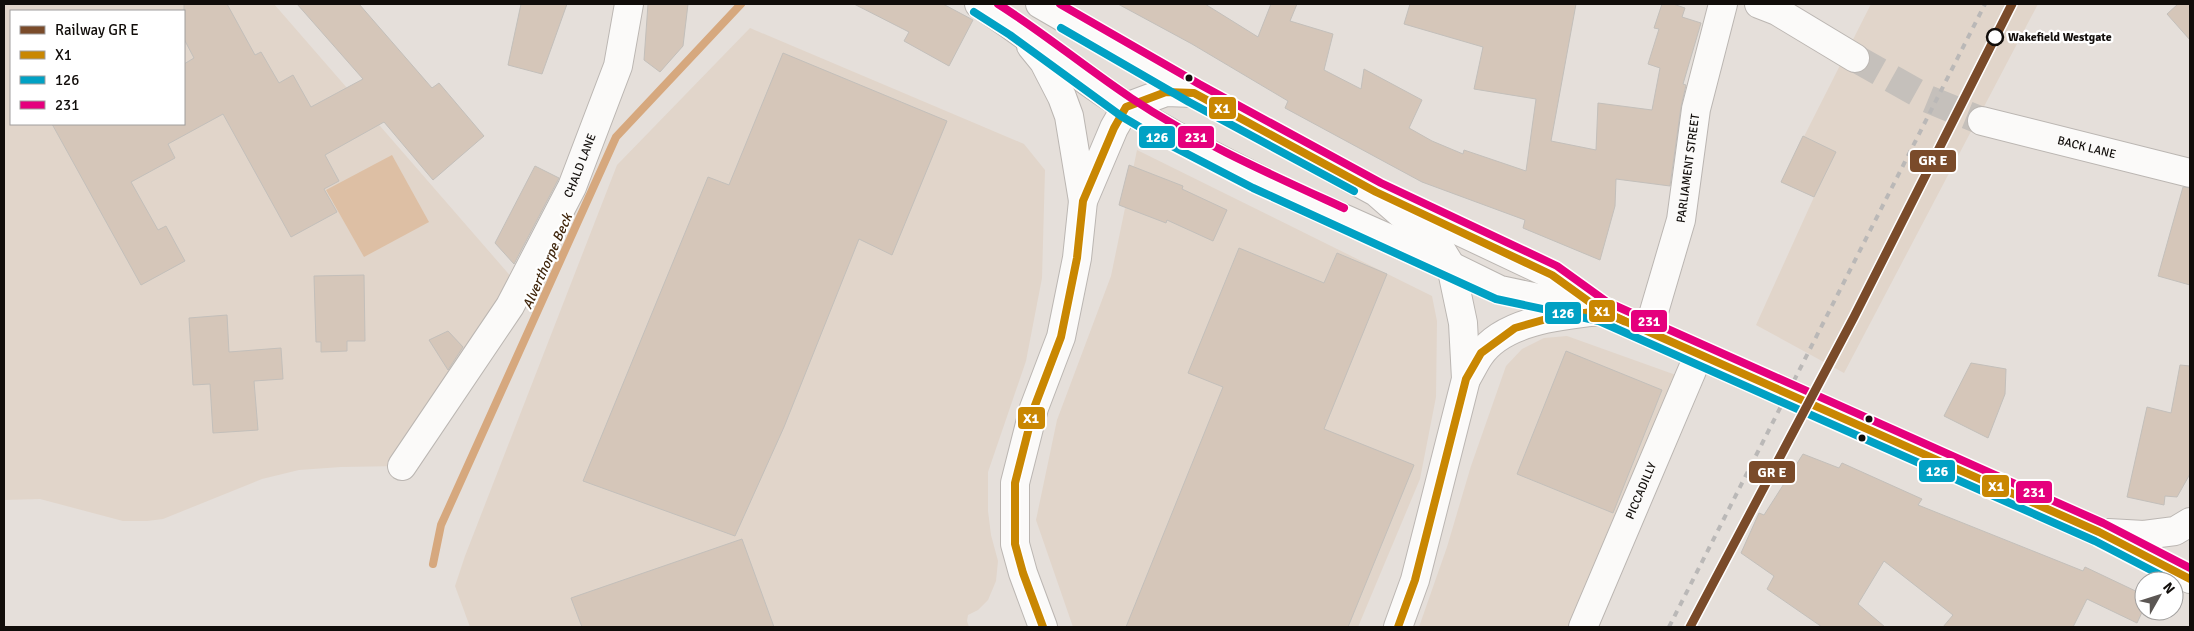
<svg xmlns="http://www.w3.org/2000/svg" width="2194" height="631" viewBox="0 0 2194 631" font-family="Signika,sans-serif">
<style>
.built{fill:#e1d5ca;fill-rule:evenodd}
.green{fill:#ddbfa4}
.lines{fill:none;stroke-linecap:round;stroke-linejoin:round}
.stream{stroke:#d6a87e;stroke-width:8}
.building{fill:#d5c6b9;stroke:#c3bfba}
.street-tunnel{stroke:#c5c0bb;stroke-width:28;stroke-dasharray:28 14;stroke-linecap:butt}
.street-casing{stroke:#bbb6b2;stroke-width:30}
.primary-casing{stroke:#bbb6b2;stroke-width:30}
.highway-casing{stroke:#bbb6b2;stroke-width:30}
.street{stroke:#fbfaf9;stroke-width:28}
.primary{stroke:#fbfaf9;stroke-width:28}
.highway{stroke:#fbfaf9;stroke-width:28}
.rail{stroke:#bab8b7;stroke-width:4;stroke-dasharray:6 6;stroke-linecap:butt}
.bus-1-casing{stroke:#fff;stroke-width:11}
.bus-2-casing{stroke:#fff;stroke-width:11}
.bus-3-casing{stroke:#fff;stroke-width:11}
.bus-1{stroke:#c98702;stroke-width:8}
.bus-2{stroke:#01a1c4;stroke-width:8}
.bus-3{stroke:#e5007d;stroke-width:8}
.rail-1-casing{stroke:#fff;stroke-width:12}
.rail-1{stroke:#7a4b2a;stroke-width:9}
.stop-dot{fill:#fff;stroke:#110d0a;stroke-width:2.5}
.bus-dot{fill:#110d0a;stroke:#fff;stroke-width:2}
.labels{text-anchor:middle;stroke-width:4.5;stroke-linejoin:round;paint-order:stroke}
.stop-label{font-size:12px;font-weight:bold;fill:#110d0a;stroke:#fff;text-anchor:start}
.street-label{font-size:12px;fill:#110d0a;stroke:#fff}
.water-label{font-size:14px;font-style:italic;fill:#40260c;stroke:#fff}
.line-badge{stroke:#fff;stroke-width:2}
.badge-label{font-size:14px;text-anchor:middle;font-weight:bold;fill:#fff}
</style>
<rect width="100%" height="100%" fill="#e5dfda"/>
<g class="built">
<path d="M4,4H274L520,287L402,466L341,467L299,470L262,479L163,519L147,521H123L40,499L4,500ZM11,11H184V124H11Z"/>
<path d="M1871,4H2038L1844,373L1756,325L1814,197L1781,182Z"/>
<path d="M750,28L1024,144L1045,170L1042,278L1026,361L988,472V511L991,535L998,561L996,581L988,600L978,610L968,615L967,621L969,627H470L455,586L465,556L617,165Z"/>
<path d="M1137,150L1432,296L1437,321L1436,397L1420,479L1358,627H1073L1036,520L1057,420L1111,276Z"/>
<path d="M1567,336L1701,384L1599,627H1419L1447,547L1471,466L1506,366L1522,349L1544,338Z"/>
</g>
<path class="green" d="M392,155L429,222L364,257L326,190Z"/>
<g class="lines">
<path class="stream" d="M433,564L441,525L616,137L741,4"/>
</g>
<g class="building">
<path d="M184,4H227L255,55L261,52L279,83L293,75L311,107L363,79L297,4H359L432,88L439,83L484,136L433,180L384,122L325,155L339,181L324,189L337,212L291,237L223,114L168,144L175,158L131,182L158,230L166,226L185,261L141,285L52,124H184V64L194,58L184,39Z"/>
<path d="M521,4H567L542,74L508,65Z"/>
<path d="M648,4H688L683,46L660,72L644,60Z"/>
<path d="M854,4H943L973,20L949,66L904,41L909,32Z"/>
<path d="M1118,4H1205L1258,37L1271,4H1297L1290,21L1333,34L1324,70L1361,89L1364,69L1422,100L1409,128L1432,141L1463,154L1464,150L1526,171L1536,99L1474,89L1483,47L1404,24L1410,4H1576L1551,141L1596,150L1598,103L1652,110L1660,68L1648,64L1659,29L1654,28L1662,4H1673L1685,8L1682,17L1701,23L1683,84L1686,85L1681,107L1670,186L1616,179L1615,206L1600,260L1523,228L1525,220L1422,182L1285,108L1288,101L1192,44Z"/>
<path d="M2178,4H2190V40L2167,14Z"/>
<path d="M783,53L947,121L892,255L859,239L784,427L735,536L583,481L708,177L729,185Z"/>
<path d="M1803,136L1836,152L1814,197L1781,182Z"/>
<path d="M1129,165L1183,186L1182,189L1227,210L1213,241L1167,220L1166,223L1119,205Z"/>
<path d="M535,166L559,178L514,264L495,243Z"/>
<path d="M2183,187L2190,188V285L2158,276Z"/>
<path d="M1239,248L1324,283L1337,253L1387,274L1324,429L1414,465L1348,627H1126L1223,387L1188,373Z"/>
<path d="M364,275L365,341H347V351L321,352V342H316L314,276Z"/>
<path d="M227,315L229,352L281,348L283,379L254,381L258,430L213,433L210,384L193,385L189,318Z"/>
<path d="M448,331L463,347L448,370L429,340Z"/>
<path d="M1566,351L1662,390L1613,513L1517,474Z"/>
<path d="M1971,363L2006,369L2005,394L1988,438L1944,416Z"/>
<path d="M2180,365L2190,366V474L2177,497L2165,496L2164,505L2127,497L2147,407L2171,413Z"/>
<path d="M1803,454L1839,468L1842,463L1922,499L1918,505L2083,571L2085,567L2144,595V608L2137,623L2087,599L2073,627H1943L1953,615L1884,561L1858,604L1885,627H1822L1767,589L1774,576L1741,553L1759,513L1764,515Z"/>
<path d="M742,539L774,627H582L571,598Z"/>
</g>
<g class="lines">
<path class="street-tunnel" d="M1855,58L1928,99L1982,121"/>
<g class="street-casing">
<g id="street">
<path d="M1759,4L1777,11L1855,58"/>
<path id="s1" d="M1982,121L2190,173"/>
<path id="s2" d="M1648,332L1681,220L1696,109L1723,4"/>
<path id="s3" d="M402,466L510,306L572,187L618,66L629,4"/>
<path id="s4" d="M1583,627L1699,354"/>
</g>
</g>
<g class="primary-casing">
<g id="primary">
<path d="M1387,197L1552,275L1602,311L2099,532L2190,579"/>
<path d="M1451,266L1500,290L1591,309"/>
<path d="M2108,533L2144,535L2175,531L2190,522"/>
</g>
</g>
<g class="highway-casing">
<g id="highway">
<path d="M979,4C1030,36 1076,77 1128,108C1229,170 1337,216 1445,263"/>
<path d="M1040,4L1194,93L1376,192L1440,248L1451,266L1463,323L1466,379L1415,580L1398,627"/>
<path d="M1031,46L1044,62L1062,97L1069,116L1083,201"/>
<path d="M1126,107L1166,92L1194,93"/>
<path d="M1466,379C1471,371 1475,362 1480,355C1504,320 1564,315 1602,311"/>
<path d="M1043,627L1023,573L1015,544V483L1034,408L1061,337L1077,258L1083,201L1114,128L1126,107"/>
</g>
</g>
<use href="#street" class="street"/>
<use href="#primary" class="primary"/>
<use href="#highway" class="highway"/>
<path class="rail" d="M1669,627L1985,4"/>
<g class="bus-1-casing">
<g id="bus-1">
<path d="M1043,627L1023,573L1015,544V483L1034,408L1061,337L1077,258L1083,201L1114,128L1126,107L1166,92L1194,93L1376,192L1552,275L1602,311L2099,532L2190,579"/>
<path d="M1398,627L1415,580L1466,379L1481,353L1515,328L1557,316L1602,311L1624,321"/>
</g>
</g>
<g class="bus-2-casing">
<g id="bus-2">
<path d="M974,12L1010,35L1121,116L1170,145L1253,188L1496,299L1599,321L2095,541L2172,581"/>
<path d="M1061,28L1189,102L1354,191"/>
</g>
</g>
<g class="bus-3-casing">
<g id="bus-3">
<path d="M998,4C1044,33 1086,68 1131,98C1197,142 1272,175 1344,208"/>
<path d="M1060,4L1199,84L1381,183L1557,266L1607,302L2103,523L2190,568"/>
</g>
</g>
<use href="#bus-1" class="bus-1"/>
<use href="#bus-2" class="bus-2"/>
<use href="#bus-3" class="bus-3"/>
<g class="rail-1-casing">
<path id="rail-1" d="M1690,627L1854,317L2012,4"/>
</g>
<use href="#rail-1" class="rail-1"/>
</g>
<circle class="stop-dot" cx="1995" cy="37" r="8"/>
<g class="bus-dot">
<circle cx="1189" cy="78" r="4.5"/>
<circle cx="1869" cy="419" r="4.5"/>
<circle cx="1862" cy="438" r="4.5"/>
</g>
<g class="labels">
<g class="stop-label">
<text x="2008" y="41">Wakefield Westgate</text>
</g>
<g class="street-label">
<text dy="4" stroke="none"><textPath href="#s1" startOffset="108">BACK LANE</textPath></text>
<text dy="4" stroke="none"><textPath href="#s3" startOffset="350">CHALD LANE</textPath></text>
<text dy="4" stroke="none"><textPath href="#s2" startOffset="169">PARLIAMENT STREET</textPath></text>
<text dy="4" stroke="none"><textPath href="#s4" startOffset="148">PICCADILLY</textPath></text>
</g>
<g class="water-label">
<text transform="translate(547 261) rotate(-66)" y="5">Alverthorpe Beck</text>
</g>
</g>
<g class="line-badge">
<rect x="1208" y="96" width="29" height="24" rx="5" fill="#c98702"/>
<rect x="1177" y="125" width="38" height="24" rx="5" fill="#e5007d"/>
<rect x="1138" y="125" width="38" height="24" rx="5" fill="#01a1c4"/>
<rect x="1909" y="149" width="48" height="24" rx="5" fill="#7a4b2a"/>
<rect x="1588" y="299" width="28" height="24" rx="5" fill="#c98702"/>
<rect x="1544" y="301" width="38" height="24" rx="5" fill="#01a1c4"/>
<rect x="1630" y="309" width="38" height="24" rx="5" fill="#e5007d"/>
<rect x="1017" y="406" width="29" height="24" rx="5" fill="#c98702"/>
<rect x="1918" y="459" width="38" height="24" rx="5" fill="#01a1c4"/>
<rect x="1748" y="460" width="48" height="24" rx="5" fill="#7a4b2a"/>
<rect x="1981" y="474" width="29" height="24" rx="5" fill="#c98702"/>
<rect x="2015" y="480" width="38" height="24" rx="5" fill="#e5007d"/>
</g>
<g class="badge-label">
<text x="1222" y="113">X1</text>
<text x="1196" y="142">231</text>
<text x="1157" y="142">126</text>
<text x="1933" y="165">GR E</text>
<text x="1602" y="316">X1</text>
<text x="1563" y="318">126</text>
<text x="1649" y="326">231</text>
<text x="1031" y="423">X1</text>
<text x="1937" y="476">126</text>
<text x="1772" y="477">GR E</text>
<text x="1996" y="491">X1</text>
<text x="2034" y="497">231</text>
</g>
<rect width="2194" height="631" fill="none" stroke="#110d0a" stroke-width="10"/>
<rect x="10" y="10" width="175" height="115" fill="#ffffff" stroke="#a09e9d"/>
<rect x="20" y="26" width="25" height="8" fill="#7a4b2a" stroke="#a09e9d"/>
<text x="55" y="35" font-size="15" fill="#110d0a">Railway GR E</text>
<rect x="20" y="51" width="25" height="8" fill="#c98702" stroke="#a09e9d"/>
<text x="55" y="60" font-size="15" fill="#110d0a">X1</text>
<rect x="20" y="76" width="25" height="8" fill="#01a1c4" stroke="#a09e9d"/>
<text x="55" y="85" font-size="15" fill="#110d0a">126</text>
<rect x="20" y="101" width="25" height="8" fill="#e5007d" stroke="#a09e9d"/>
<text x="55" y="110" font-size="15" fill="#110d0a">231</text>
<g transform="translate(2159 596) rotate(51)"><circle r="24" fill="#ffffff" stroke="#a09e9d"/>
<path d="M0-4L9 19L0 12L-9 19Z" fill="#5b5653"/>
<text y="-8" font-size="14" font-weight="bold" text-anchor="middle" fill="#110d0a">N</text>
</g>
</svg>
